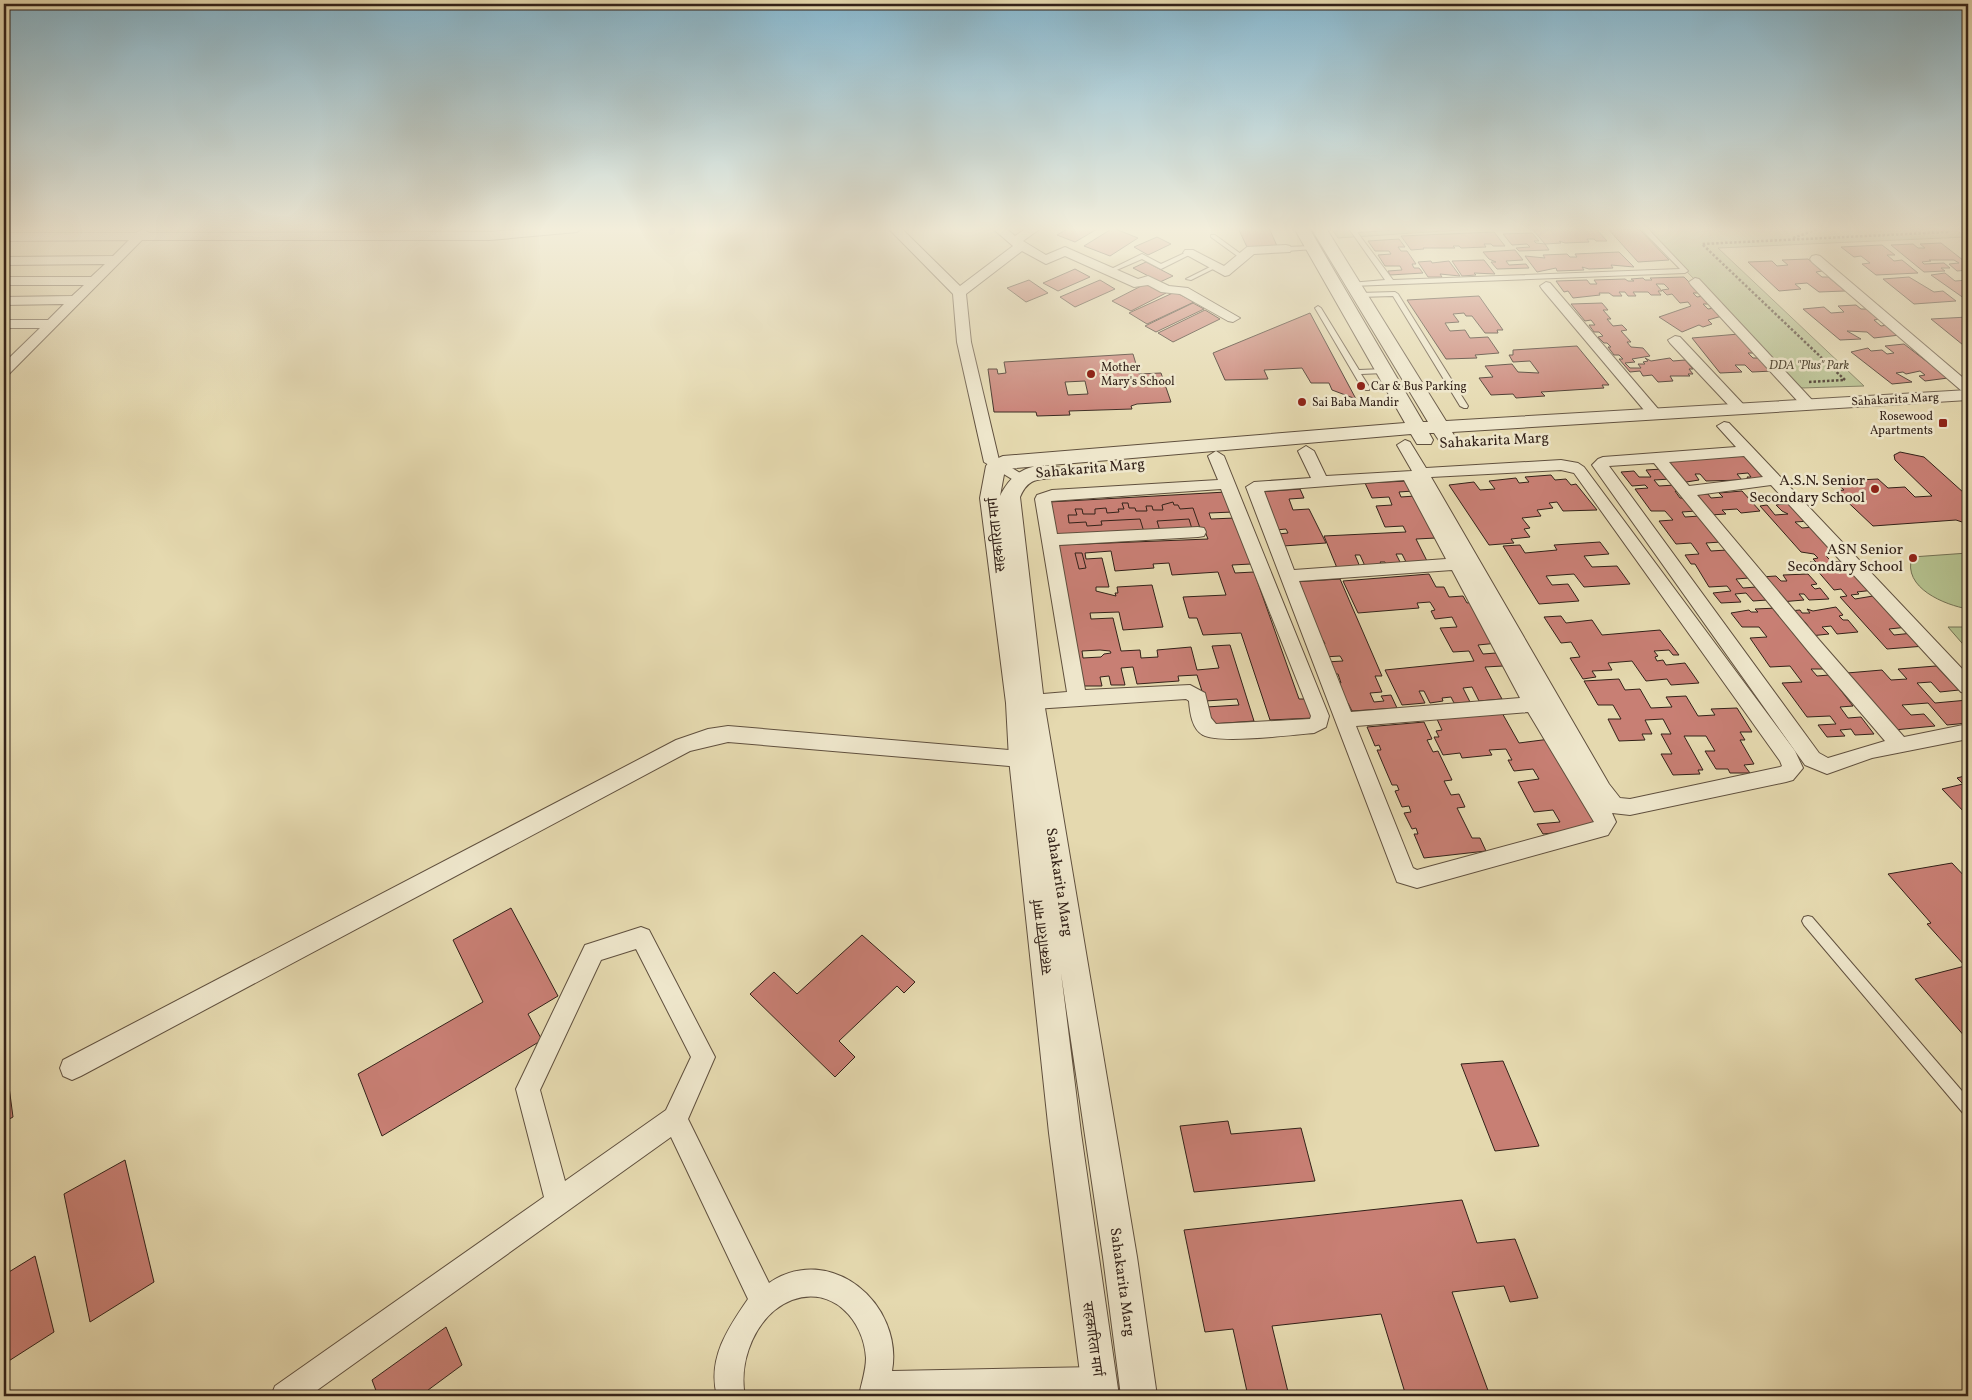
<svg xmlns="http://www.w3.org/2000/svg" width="1972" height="1400" viewBox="0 0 1972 1400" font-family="Vollkorn,'Noto Serif Devanagari',serif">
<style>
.green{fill:#b3bf8c;stroke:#737052}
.building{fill:#c87f74;stroke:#332219;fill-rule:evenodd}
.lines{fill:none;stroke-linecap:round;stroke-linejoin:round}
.service-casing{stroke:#60503e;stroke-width:2}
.minor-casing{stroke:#60503e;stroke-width:2}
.tertiary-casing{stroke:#60503e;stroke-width:2}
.path{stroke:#332219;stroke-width:2.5;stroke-dasharray:2.5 2;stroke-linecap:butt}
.service{fill:#eee6cb;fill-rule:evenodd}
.minor{fill:#eee6cb;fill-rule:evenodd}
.tertiary{fill:#eee6cb;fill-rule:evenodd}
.poi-dot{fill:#8f2418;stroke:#eee6cb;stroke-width:2}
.labels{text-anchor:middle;stroke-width:5;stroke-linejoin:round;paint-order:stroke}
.far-park-label{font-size:12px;font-style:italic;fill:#534936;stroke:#eee6cb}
.far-poi-label{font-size:12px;fill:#332219;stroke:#eee6cb;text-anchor:start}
.far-street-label{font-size:12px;fill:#332219;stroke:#eee6cb}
.street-label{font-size:15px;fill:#332219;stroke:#eee6cb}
.poi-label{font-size:15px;fill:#332219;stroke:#eee6cb;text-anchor:end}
</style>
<rect width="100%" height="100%" fill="#e5d9af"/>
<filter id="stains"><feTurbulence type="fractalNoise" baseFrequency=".004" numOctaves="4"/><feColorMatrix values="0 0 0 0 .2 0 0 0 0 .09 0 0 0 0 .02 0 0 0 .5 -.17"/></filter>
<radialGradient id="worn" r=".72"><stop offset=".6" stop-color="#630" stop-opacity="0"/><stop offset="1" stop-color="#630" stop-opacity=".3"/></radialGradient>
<g class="green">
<path d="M1331,228H1489L1338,238Z"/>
<path d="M1644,228H1953L1966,237L1718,248L1864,386L1801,388Z"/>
<path d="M1968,553V609C1945,605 1902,588 1912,557Z"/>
<path d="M1948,627H1968V650Z"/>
</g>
<g class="building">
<path d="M1069,228H1099L1075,242L1057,235Z"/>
<path d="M1113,228L1138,238L1110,256L1084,246Z"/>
<path d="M1238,228H1269L1277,246L1247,247Z"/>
<path d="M1595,228L1607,241H1596L1594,239H1587L1589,242L1565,243L1559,241L1561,243L1545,244L1533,230Z"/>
<path d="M1639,229L1669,260L1638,262L1609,230Z"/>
<path d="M1494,232L1505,246H1493L1491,244H1484L1486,247L1461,248L1459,246H1453L1455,248H1423L1424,249L1411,250L1401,236Z"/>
<path d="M1532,233L1539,241H1534L1536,243L1545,244L1549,250L1519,251L1516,248L1530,247L1527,244L1512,245L1503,234Z"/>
<path d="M1157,237L1171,244L1148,255L1134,247Z"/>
<path d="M1399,239L1405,247H1398L1401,251H1407L1416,264H1412L1414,268H1419L1423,273L1390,275L1388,271L1402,270L1400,266H1385L1378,255L1391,254L1389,251H1375L1368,241Z"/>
<path d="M1941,243L1968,264V270L1957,271L1949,264L1959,263L1954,260H1929L1931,261L1922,262L1924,264L1944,263L1950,268H1941L1945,271L1924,272L1891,245L1913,244L1918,248H1925L1920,244Z"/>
<path d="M1882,245L1895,255H1887L1894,261L1902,260L1918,273L1876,275L1862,264L1870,263L1861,256L1854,257L1841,247Z"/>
<path d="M1515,250L1523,260L1506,261L1509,265L1526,264L1529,268L1497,269L1491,262H1496L1489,259L1483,252Z"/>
<path d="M1619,252L1634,267L1611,265L1613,268L1589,269L1582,267L1584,270L1557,271L1556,268L1537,272L1525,256L1545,258L1543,255L1567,254L1570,257H1577L1575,254Z"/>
<path d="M1808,259L1822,271L1816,272L1822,277H1828L1845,291L1819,292L1807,283L1795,284L1801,289L1779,291L1748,262L1772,261L1777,266L1788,265L1782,260Z"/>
<path d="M1484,260L1495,274L1474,273L1476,275L1462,276L1452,261Z"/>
<path d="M1431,261L1432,263L1449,261L1460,276L1440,274L1442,277H1428L1418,262Z"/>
<path d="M1146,262L1173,276L1160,282L1133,268Z"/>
<path d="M1075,269L1090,277L1058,291L1043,283Z"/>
<path d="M1945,273L1955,281L1968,280V301L1931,275Z"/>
<path d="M1684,277L1700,293H1693L1697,297L1703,296L1710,304H1703L1708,309L1714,308L1722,316L1708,320L1712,324L1703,327L1699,325L1682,332L1659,317L1691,306L1688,302L1680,303L1672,294L1667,295L1662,290L1669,289L1664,284H1656L1662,291H1658L1661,295H1651L1648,292H1633L1636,296H1628L1625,292H1619L1622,296H1613L1609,293H1599L1600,295L1573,298L1568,291L1564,292L1556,281L1587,280L1590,284H1597L1594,280L1625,279L1628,281H1634L1631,279L1643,278L1645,280H1652L1650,278Z"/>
<path d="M1909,277L1934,292L1943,291L1956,301L1914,304L1883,279Z"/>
<path d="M1029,280L1048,293L1026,302L1007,288Z"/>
<path d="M1100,280L1115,289L1075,307L1060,297Z"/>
<path d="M1147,283L1166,293L1131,311L1112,301Z"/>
<path d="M1175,292L1194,302L1147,324L1129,313Z"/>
<path d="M1479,296L1503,330H1497L1498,333H1485L1472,316H1466L1464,313L1453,314L1459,322L1445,323L1450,331L1465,330L1470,338L1488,337L1499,353L1475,355L1477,358L1446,359L1407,300Z"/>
<path d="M1193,303L1204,309L1156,332L1145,326Z"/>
<path d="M1602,303L1608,310H1603L1611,319H1607L1613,326L1622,325L1627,330L1621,331L1631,342H1627L1631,347L1643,348L1650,356L1632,359L1635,362L1625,363L1630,368H1641L1638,364H1645L1643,362L1648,361L1645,358L1651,361L1670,358L1673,361L1685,360L1693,369H1689L1693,374H1688L1690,376H1670L1673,381L1658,382L1652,375L1643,376L1640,371L1630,372L1619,359H1623L1619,355H1614L1608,347H1611L1607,343H1604L1598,337L1603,336L1599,332H1594L1589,325H1595L1591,320L1585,321L1571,304Z"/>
<path d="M1856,305L1861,309H1867L1880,319L1874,320L1881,326L1887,325L1900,335L1874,338L1867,332L1847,331L1861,339L1840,340L1803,309L1824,307L1831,313L1844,312L1838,306Z"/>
<path d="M1205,310L1220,319L1173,342L1158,333Z"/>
<path d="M1310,313L1356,399L1332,390L1329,383H1311L1302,368L1264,370L1268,379L1225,380L1213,353Z"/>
<path d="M1968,317V349L1931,319Z"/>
<path d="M1739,334L1756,353H1748L1753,358H1760L1773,371L1752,372L1745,365H1735L1742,372L1720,373L1692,338Z"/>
<path d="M1904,344L1948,378L1925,381L1919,376L1925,375L1920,371L1906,374L1903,372L1896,373L1912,382L1892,384L1851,352L1868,348L1871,351L1882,350L1887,354L1894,353L1885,346Z"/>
<path d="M1577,346L1609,385H1602L1604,388L1541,392L1545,396L1516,398L1513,394L1491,395L1479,378L1493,377L1485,366L1512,364L1518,372L1539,373L1530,361L1513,362L1509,355H1513V350Z"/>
<path d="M1133,354L1139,374L1161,373L1171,402L1137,404L1131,406L1132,409L1069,411L1070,415L1037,416L1036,412H994L988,369H997L998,374L1006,373L1004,362ZM1085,381L1088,394L1068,395L1065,382Z"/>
<path d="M1900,452L1924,457L1964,493L1968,492V524L1956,520L1873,526L1836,491L1844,490L1833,480L1848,478L1855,484L1863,483L1859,480L1878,479L1888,488L1905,487L1915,497L1932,496L1895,460L1894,455Z"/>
<path d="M1748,456L1767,478L1748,479L1747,477H1751L1748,473L1737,474L1742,480L1706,481L1700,474H1695L1699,480L1680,483L1663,460Z"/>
<path d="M1662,469L1671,479L1654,480L1659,486L1675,485L1680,491H1675L1680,498H1685L1696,511L1682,512L1685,517L1700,516L1721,542L1706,543L1711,551L1727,550L1749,578L1736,579L1743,588L1756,587L1767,600L1753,601L1746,593L1735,594L1741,602L1721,603L1713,593L1731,591L1727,586L1709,587L1695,564H1691L1685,555L1699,554L1691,543L1676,544L1659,521L1673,520L1665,511H1651L1635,489L1648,488L1645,485L1632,486L1621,472L1634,471L1639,477H1651L1646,470Z"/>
<path d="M1551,475L1555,480L1566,479L1571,485L1576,484L1597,510L1563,511L1557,502L1549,503L1553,508L1537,510L1541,516L1522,518L1530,528L1524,529L1530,537L1511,539L1514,543L1489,545L1449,485L1474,482L1480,490L1495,489L1489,481L1516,478L1519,483L1529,482L1525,477Z"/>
<path d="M1408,481L1413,491L1399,492L1401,497L1415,496L1436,538L1416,539L1428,563L1407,564L1402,554H1396L1401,564L1386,565L1385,562H1380L1382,565L1365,566L1360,555H1355L1360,567L1337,568L1324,536L1406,532L1403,526L1385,527L1376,506L1392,505L1389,497L1372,498L1365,483Z"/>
<path d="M1300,489L1304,498L1289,499L1293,510L1309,509L1326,543L1283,546L1278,534L1288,533L1286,529L1276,530L1260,492Z"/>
<path d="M1742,491L1760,511L1741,513L1737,509L1722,510L1726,514L1710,515L1693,495L1708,494L1711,498L1723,497L1719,493Z"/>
<path d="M1226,492L1233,512L1209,513L1211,519L1235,518L1251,564L1232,565L1235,573L1254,572L1299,699H1306L1313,718L1270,720L1241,633L1203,635L1197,618H1189L1183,597L1226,595L1218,572L1172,575L1169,563L1153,564L1154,568L1115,571L1111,551L1085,553L1086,559L1102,558L1109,587H1096V591L1116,596L1115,593H1118L1117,587L1152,585L1163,627L1123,630L1119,612L1090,613L1091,619L1113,618L1121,651L1140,650L1141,658L1158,657L1157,650L1191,647L1197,670L1219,668L1212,646L1230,645L1254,721L1211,724L1206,707L1239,705L1237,699L1205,701L1197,675L1178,676L1179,681L1137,684L1133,667L1121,668L1125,685H1111L1109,676L1100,677L1102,686H1081L1059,545L1208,539L1204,529L1056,536L1049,502ZM1100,650L1110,651L1111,653L1104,654L1101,657L1083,658L1082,651Z"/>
<path d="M1173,502L1174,505H1178L1180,509L1193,508L1200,528L1192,529L1189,519L1157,521L1160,531L1144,532L1140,519L1101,521L1102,525L1087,526L1086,522L1069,523L1068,515H1077L1075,509H1082L1083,514H1095V509L1106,508L1107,513L1119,512L1118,509H1124L1122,503H1128L1129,508H1135L1136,511H1147L1146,506H1152L1153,510H1163L1162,505Z"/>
<path d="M1794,503L1810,521L1795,522L1802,528L1815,527L1841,554L1826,556L1832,562L1843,561L1874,590L1857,592L1859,594L1851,595L1855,599L1879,595L1908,627L1889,629L1894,635L1913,633L1925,646L1887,649L1840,597L1847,596L1841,589L1834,590L1810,562H1816L1813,559L1818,558L1814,554L1801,552L1760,506L1767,505L1775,515L1788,514L1782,511L1776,505Z"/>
<path d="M1600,542L1609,554L1584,556L1592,567L1617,566L1630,584L1584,587L1574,574L1546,576L1552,585L1568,584L1579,601L1539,604L1503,546L1520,545L1525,553L1557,550L1554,545Z"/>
<path d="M1075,553H1082L1086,568L1079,569Z"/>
<path d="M1429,574L1436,587H1444L1449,597L1463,596L1467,603L1475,602L1498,643L1478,645L1483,654L1496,653L1503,666L1485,667L1502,699L1479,701L1472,687L1463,688L1470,702L1454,703L1451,697L1442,698L1443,701L1430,703L1424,691H1419L1425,703L1402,705L1385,670L1474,661L1469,651L1453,652L1440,628L1457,627L1452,617L1435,619L1431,611L1435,610L1430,602L1417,603L1419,608L1358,613L1343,581Z"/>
<path d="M1808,574L1817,584L1811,585L1815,589L1820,588L1829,599L1809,600L1804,594H1799L1804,600L1780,602L1760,577L1776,576L1781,581H1787L1783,575Z"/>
<path d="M1340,579L1382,676H1375L1382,692L1370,693L1374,702L1384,701L1381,696L1391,695L1397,708L1352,711L1348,703H1342L1334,683H1341L1338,674H1331L1326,662L1343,661L1340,656L1324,657L1319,644H1325L1323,640H1318L1294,582Z"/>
<path d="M1836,607L1843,615L1839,616L1843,620H1848L1858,632L1837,634L1831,626L1822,627L1829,634L1810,636L1802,626H1808L1805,622L1799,623L1789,611L1800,610L1802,613H1810L1807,609L1813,611Z"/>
<path d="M1778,608L1824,669H1811L1817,676L1829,675L1853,706L1840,707L1848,718L1861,717L1874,734L1855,735L1851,729L1840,730L1845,736L1827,737L1818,725L1836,724L1830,716L1807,717L1782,683L1802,682L1790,666L1770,667L1750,638L1767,637L1759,627H1742L1731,613L1749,610L1751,612H1758L1755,609Z"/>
<path d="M1561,616L1566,623L1592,620L1602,635L1660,630L1679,655H1673L1669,650L1654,651L1658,656L1655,657L1657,661L1663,660L1666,665L1685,663L1699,683L1671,685L1667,679L1646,681L1632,661L1608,663L1612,670L1592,671L1596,677L1583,679L1570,658L1580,657L1571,642L1561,643L1544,617Z"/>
<path d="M1936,666L1959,690L1940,692L1931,682L1917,683L1935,703L1968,700V723L1947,725L1928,703L1902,705L1911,715L1924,714L1935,726L1894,730L1847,673L1882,670L1891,680L1907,679L1898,669Z"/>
<path d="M1619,679L1625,690L1640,689L1651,708L1672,707L1666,697L1686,696L1698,716L1715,715L1711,709L1737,708L1752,732H1740L1745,740H1740L1754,764L1744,765L1750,773H1730L1728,769H1716L1705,751H1715L1706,736H1684L1703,770H1698L1700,774L1673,775L1661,754H1672L1661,734H1671L1663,719L1645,720L1652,734H1642L1645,740L1619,741L1608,719H1621L1613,705H1598L1584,681Z"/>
<path d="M1501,711L1519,743L1550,739L1599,824L1591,829L1543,834L1537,824L1560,822L1553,810L1534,812L1518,782L1539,779L1533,769L1514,771L1508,760H1512L1506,749L1489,750L1492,755L1462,758L1460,753L1443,755L1434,737H1439L1436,731L1442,730L1436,717Z"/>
<path d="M1424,722L1432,739L1427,740L1433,752L1438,751L1452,780L1444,781L1451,795L1459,794L1465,807L1457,808L1472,838H1480L1486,851L1424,858L1414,834H1418L1416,828L1412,829L1404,813L1411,812L1409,806L1402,807L1395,791L1399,790L1397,785H1392L1377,750H1381L1379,745L1375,746L1367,727Z"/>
<path d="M1968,775V816L1942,789L1963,784L1957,778Z"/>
<path d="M1952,863L1968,880V1038H1966L1915,979L1965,966L1927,924L1931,923L1888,874Z"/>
<path d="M511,908L558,996L528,1014L542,1040L382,1136L358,1074L483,1002L453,940Z"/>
<path d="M862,935L915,982L904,993L897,986L839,1041L855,1057L835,1077L750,994L774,972L797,994Z"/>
<path d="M1503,1061L1539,1146L1495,1151L1461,1064Z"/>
<path d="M6,1064L13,1117L4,1122V1065Z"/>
<path d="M1228,1121L1231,1134L1301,1128L1315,1181L1194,1192L1180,1126Z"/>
<path d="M125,1160L154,1282L90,1322L64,1194Z"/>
<path d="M1462,1200L1477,1243L1515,1239L1538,1298L1510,1302L1504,1286L1452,1292L1490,1396H1406L1381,1314L1272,1326L1289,1396H1248L1233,1329L1205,1332L1184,1230Z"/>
<path d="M35,1256L54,1332L4,1364V1275Z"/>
<path d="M446,1327L462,1365L420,1396H378L372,1380Z"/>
</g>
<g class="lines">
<g class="service-casing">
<g id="service">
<path d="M1353,228H1392L1389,230L1357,232L1393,280L1680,269L1640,228H1647L1688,271L1685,273L1352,286L1349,284L1350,283L1385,280L1350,230Z"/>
<path d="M1211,235H1215L1245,257L1240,258L1211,237Z"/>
<path d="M1312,246L1314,247V249L1286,251L1283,249L1286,247Z"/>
<path d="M1189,251L1191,252V254L1161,269L1142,259L1112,272L1107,271L1142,254L1161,264Z"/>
<path d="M1212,266L1217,267L1191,280L1186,279Z"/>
<path d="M1395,292L1398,294L1468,406L1467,408H1464L1460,406L1393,296L1359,297L1356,295L1359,293Z"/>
<path d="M1318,306L1321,308L1359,370L1384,369L1388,371L1384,373L1361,374L1370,388L1369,390H1366L1362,388L1315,308Z"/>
<path d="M1808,916L1812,917L1968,1098V1114L1963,1113L1804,925L1802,921L1804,917Z"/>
</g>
</g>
<g class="minor-casing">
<g id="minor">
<path d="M536,228H583L577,232L490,240H142L9,374L4,375V363L40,328H4V320H48L64,304L4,305V297L72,296L84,285H4V277H91L105,264L4,265V257L113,256L129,240L4,241V233H136L143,229L149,233L490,232Z"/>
<path d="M888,228H901L960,286L1013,246L992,228H1006L1015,236L1027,228H1041L1023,241L1046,255L1065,247L1138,279L1148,276L1169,286L1188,288L1240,318L1233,322L1228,321L1180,294L1161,292L1148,285L1134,287L1065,256L1046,264L1022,251L966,294L971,342L999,460L1025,476L1028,479L1025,482L1020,484L984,462L957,342L953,294Z"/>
<path d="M1286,245L1290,246L1292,249L1290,252L1254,254L1229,275L1225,276L1183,253L1185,250H1193L1224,266L1247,247Z"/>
<path d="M1816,255L1820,256L1968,382V393L1963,392L1812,262L1810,259L1812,256Z"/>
<path d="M1695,278L1699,279L1813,401L1815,404L1813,407H1803L1691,285L1689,282Z"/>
<path d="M1546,282L1550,283L1659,410L1661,413L1659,416H1649L1542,289L1540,286Z"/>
<path d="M1675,336L1680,337L1744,405L1746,408L1744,411H1734L1670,343L1668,340Z"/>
<path d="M1724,422L1729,423L1753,448L1968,675V694L1961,692L1771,485L1697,495L1820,641L1904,737L1968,724V739L1872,758L1827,774L1805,765L1592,465L1598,459L1603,457L1736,447L1717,426ZM1744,456L1763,477L1689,486L1669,462ZM1654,463L1808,651L1885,741L1828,758L1819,753L1609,466Z"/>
<path d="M1405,440L1410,442L1426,468L1561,460L1578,463L1584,467L1795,751L1803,768L1793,780L1786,782L1630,815L1612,813L1616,822L1608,835L1417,888L1397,882L1246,487L1254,482L1311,478L1298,451L1306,446L1314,451L1326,476L1412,471L1397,445ZM1561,470L1574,473L1780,761L1782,766L1780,767L1630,799L1620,798L1609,784L1431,477ZM1404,480L1446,559L1294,570L1264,491ZM1452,570L1520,698L1351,712L1299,581ZM1528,712L1594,822L1417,870L1413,868L1356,726Z"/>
<path d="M1216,451L1224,456L1329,716L1326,727L1314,733C1293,735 1218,744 1203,735C1192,729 1190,713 1189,701L1186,699L1019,710L1012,708L1010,703L1012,698L1019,696L1067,692L1035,499L1037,495L1052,490L1218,480L1208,456ZM1221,489L1311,716L1310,719L1216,724L1211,718L1205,693L1190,685L1085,690L1059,545L1198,537L1204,536L1206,532L1204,528L1198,527L1057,534L1051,501Z"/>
<path d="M728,726L1021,751L1028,753L1031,759L1028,765L1021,767L728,742L690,751L81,1076L72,1080L63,1076L60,1068L63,1060L676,740L708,729Z"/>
<path d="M641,927L649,930L715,1057L688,1119L769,1283C830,1241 904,1304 892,1371L1098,1367L1108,1371L1112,1381L1108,1391L1098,1395L1058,1396H859C861,1384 866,1371 866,1358C864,1320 832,1285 792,1300C756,1314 738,1361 745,1396H717C707,1359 728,1328 748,1299L671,1137L309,1396H271L275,1386L544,1197L516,1089L585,945ZM636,949L691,1057L666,1110L565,1181L540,1090L601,960Z"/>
</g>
</g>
<g class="tertiary-casing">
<path id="tertiary" d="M1294,228H1309L1423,422H1428L1311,228H1326L1446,421L1968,390V400L1452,432L1456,438L1454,442H1440L1434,433H1429L1433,440L1431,444H1417L1411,434L1005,469L1000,496C1012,471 1033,460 1061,468L1064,472L1061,476C1041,482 1030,474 1020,497L1044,702L1137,1257L1157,1396H1121L1103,1257L1061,973L1081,1133L1119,1396H1083L1049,1133L1009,759L1006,703L980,498L986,466L989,462L1003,456L1405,423Z"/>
</g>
<g class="path">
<path d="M1800,228H1813"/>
<path d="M1793,238L1821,228"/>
<path d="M1845,380L1702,244L1947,232L1942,228"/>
<path d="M1809,382L1845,380"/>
</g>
<use href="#service" class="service"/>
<use href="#minor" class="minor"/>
<use href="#tertiary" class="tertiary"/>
</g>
<linearGradient id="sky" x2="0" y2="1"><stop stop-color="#87b7ce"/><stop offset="0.54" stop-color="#f3eedb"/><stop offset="1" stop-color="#f3eedb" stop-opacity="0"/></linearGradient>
<rect width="1972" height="424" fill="url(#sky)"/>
<g class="poi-dot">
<circle cx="1091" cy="374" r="5"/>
<circle cx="1361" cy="386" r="5"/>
<circle cx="1302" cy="402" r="5"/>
<rect x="1938" y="418" width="10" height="10" rx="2.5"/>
<circle cx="1875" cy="489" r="5"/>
<circle cx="1913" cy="558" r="5"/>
</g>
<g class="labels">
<g class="far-park-label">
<text x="1809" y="369">DDA "Plus" Park</text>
</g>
<g class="far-poi-label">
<text x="1101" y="371">Mother<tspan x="1101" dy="14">Mary's School</tspan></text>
<text x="1371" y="390">Car &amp; Bus Parking</text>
<text x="1312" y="406">Sai Baba Mandir</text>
<text x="1933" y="420" text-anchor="end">Rosewood<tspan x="1933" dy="14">Apartments</tspan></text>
</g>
<g class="far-street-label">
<text transform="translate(1895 399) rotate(-3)" y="4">Sahakarita Marg</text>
</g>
<g class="street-label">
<text transform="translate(1494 440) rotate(-3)" y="5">Sahakarita Marg</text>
<text transform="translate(1090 468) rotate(-5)" y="5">Sahakarita Marg</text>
<text transform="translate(996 535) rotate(-96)" y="5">सहकारिता मार्ग</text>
<text transform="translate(1060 882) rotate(81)" y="5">Sahakarita Marg</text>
<text transform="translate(1042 937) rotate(-97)" y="5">सहकारिता मार्ग</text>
<text transform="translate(1123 1282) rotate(82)" y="5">Sahakarita Marg</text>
<text transform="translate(1093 1339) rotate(82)" y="5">सहकारिता मार्ग</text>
</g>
<g class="poi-label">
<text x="1865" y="485">A.S.N. Senior<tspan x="1865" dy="17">Secondary School</tspan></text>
<text x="1903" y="554">ASN Senior<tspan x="1903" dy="17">Secondary School</tspan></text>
</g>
</g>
<rect width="1972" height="1400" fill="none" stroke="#e5d9af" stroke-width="20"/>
<rect x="5" y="5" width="1962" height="1390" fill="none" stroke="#332219" stroke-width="2.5"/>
<rect x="10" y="10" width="1952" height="1380" fill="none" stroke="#332219"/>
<rect width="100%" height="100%" filter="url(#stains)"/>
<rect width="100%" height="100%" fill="url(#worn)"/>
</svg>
